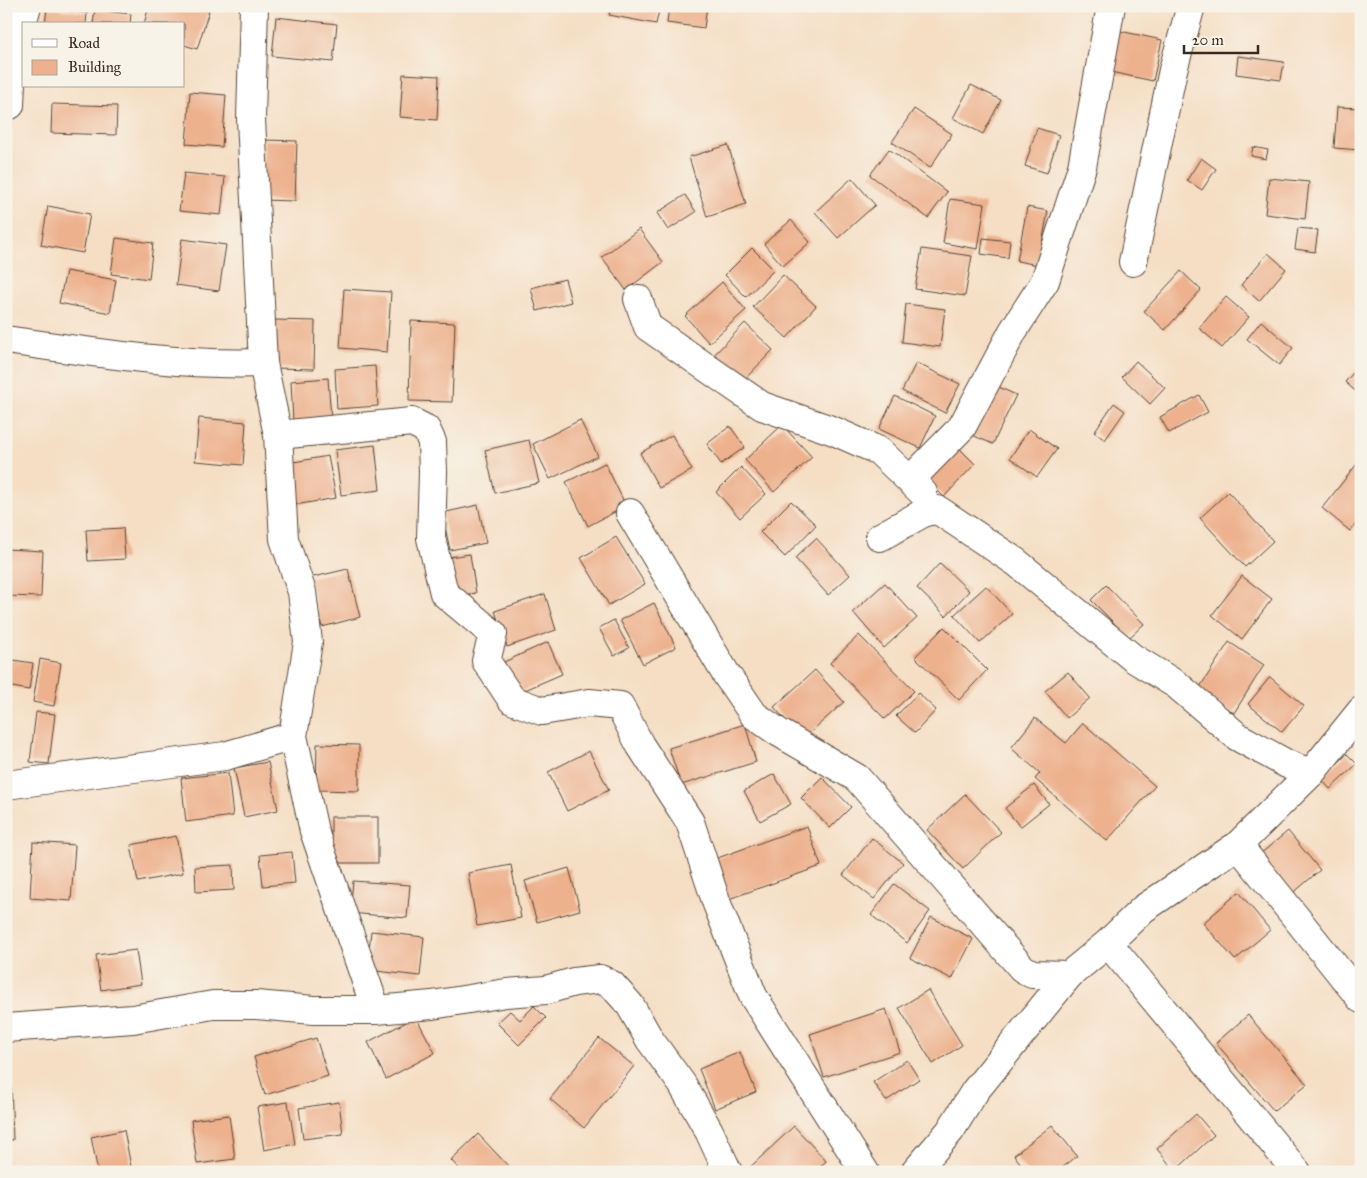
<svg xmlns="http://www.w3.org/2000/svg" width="1367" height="1178" viewBox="0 0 1367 1178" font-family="'IM FELL Great Primer',serif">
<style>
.building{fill:#edb18d}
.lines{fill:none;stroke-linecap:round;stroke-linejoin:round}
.minor-casing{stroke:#574537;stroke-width:30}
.minor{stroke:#fff;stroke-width:28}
</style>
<rect width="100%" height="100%" fill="#f7f3e8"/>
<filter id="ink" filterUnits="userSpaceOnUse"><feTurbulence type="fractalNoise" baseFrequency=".02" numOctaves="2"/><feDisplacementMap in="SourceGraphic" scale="10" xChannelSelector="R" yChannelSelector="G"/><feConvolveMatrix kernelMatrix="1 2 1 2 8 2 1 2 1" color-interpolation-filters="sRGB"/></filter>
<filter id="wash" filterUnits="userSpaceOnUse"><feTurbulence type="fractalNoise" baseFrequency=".0096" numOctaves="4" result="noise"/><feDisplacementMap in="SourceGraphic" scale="20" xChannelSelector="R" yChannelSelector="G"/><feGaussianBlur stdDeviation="1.12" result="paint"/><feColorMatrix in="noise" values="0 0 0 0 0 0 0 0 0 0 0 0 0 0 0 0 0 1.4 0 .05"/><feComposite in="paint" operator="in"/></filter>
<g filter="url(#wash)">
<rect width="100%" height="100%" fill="#f5dec4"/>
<g id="blocks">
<g class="building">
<path d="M149,6H193L209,11L197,49L184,45V24H144Z"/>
<path d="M611,6H660L656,24L609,15Z"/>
<path d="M669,6H707L704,28L667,23Z"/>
<path d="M47,8L87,13L86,24H45Z"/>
<path d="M95,10L131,14L130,24H93Z"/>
<path d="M276,17L337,24L333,62L272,56Z"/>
<path d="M1115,30L1162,40L1153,81L1106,71Z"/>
<path d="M1238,56L1284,62L1281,80L1236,74Z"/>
<path d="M403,74L439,76L437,120L400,117Z"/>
<path d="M971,85L1001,100L983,134L953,118Z"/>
<path d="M190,92L226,95L222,147L186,144Z"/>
<path d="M52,104L117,106L116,135L51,133Z"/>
<path d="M1337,107L1361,108V150L1334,148Z"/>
<path d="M914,109L952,134L930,168L892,142Z"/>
<path d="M1037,128L1059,135L1047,173L1025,166Z"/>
<path d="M264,140L297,141L295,201L262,200Z"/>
<path d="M728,145L746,204L707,217L689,157Z"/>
<path d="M1253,147L1268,150L1266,159L1251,156Z"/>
<path d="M889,149L947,192L928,218L870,175Z"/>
<path d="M1201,158L1216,169L1202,190L1187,180Z"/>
<path d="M184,173L225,177L221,215L179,211Z"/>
<path d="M852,178L875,205L838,238L815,212Z"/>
<path d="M1269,178L1309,182L1305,219L1265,214Z"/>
<path d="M685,195L696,212L668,230L657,213Z"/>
<path d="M950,199L985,204L978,249L943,243Z"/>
<path d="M48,206L90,214L83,253L41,245Z"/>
<path d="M1027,207L1048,211L1038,265L1017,261Z"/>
<path d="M791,220L810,242L783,266L764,244Z"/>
<path d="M1298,228L1318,230L1315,252L1295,249Z"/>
<path d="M639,229L663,262L626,290L602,257Z"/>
<path d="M116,238L153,243L149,279L111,274Z"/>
<path d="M983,238L1010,241L1008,258L981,254Z"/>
<path d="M182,239L226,245L219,291L176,285Z"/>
<path d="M752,248L774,270L746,297L725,275Z"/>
<path d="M922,249L972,256L965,296L915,289Z"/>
<path d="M1268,253L1286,269L1259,301L1241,285Z"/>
<path d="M66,271L116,280L110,313L59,303Z"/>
<path d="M1181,271L1201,290L1165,330L1144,311Z"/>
<path d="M783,275L816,306L787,338L753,307Z"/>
<path d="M565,279L571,302L537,311L531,288Z"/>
<path d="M722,282L746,310L709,343L685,316Z"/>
<path d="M344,289L391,292L387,352L340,348Z"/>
<path d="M1226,297L1249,317L1222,348L1199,328Z"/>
<path d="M906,304L945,309L940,347L902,342Z"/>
<path d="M275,320L315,321L314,369L274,368Z"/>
<path d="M411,321L455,323L452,402L409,401Z"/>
<path d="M1261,321L1293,348L1279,365L1247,339Z"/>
<path d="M745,323L773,350L739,385L711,358Z"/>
<path d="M1136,361L1165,388L1150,404L1122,377Z"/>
<path d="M916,363L960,384L945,413L902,391Z"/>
<path d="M1361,364V396L1345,382Z"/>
<path d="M375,366L378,406L337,409L335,369Z"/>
<path d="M328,378L331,419L293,422L291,381Z"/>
<path d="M988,382L1016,395L993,444L965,432Z"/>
<path d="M1199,395L1208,412L1169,433L1160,417Z"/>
<path d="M895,396L935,416L920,448L879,429Z"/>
<path d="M1114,403L1125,411L1105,440L1094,432Z"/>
<path d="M199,418L246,422L243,465L195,461Z"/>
<path d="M580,420L598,456L550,479L533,444Z"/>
<path d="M782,425L812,457L774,492L745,460Z"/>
<path d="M730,426L745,447L721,464L707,444Z"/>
<path d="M1029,429L1057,449L1037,477L1010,458Z"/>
<path d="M672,435L692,470L659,488L640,453Z"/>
<path d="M529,440L539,483L495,493L485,450Z"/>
<path d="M953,442L975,464L944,497L922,475Z"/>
<path d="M375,445L380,490L341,495L335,450Z"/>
<path d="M328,456L336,498L295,505L288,463Z"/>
<path d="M1361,459V518L1350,531L1322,508Z"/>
<path d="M605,463L626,506L588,526L566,482Z"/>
<path d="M741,467L766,494L740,518L716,492Z"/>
<path d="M1228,492L1273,541L1245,567L1200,518Z"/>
<path d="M791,501L816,525L785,557L760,532Z"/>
<path d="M478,505L486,543L450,550L442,513Z"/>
<path d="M123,528L125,559L88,561L86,530Z"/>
<path d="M616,537L645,584L609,605L581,558Z"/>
<path d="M816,538L850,575L828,595L795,558Z"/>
<path d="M6,549L43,551L41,597L6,596Z"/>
<path d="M470,554L476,593L454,596L449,557Z"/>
<path d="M940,563L969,591L946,616L917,588Z"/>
<path d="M348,569L360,617L322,627L309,578Z"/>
<path d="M1242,576L1272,599L1242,639L1212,615Z"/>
<path d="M885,583L917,618L884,648L853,612Z"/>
<path d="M1106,585L1144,624L1129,638L1091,600Z"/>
<path d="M986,586L1012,614L980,643L954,615Z"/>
<path d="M545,594L556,630L507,647L495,611Z"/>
<path d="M654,603L676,647L643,664L620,620Z"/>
<path d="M614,620L629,648L614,656L599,628Z"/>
<path d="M944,627L987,670L959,700L915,657Z"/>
<path d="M859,635L914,691L885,719L830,663Z"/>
<path d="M548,642L562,674L518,693L504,662Z"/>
<path d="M1229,642L1264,665L1234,713L1198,690Z"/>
<path d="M6,659L33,663L29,690L6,686Z"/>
<path d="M40,659L61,663L54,706L33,702Z"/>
<path d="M815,670L844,702L803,739L774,707Z"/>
<path d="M1068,672L1090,698L1067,718L1045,691Z"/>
<path d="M1270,677L1304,706L1282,732L1248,704Z"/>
<path d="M918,693L936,710L915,733L896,716Z"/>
<path d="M36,712L55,714L49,764L30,762Z"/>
<path d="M1035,718L1066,743L1083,723L1155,786L1107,841L1035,779L1040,773L1011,748Z"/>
<path d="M745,724L756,762L681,785L669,748Z"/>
<path d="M317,744L359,745V791L316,790Z"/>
<path d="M589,751L609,790L567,811L548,772Z"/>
<path d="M1347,754L1357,764L1330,789L1321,779Z"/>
<path d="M268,762L278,810L244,817L234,768Z"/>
<path d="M228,773L233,816L186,822L181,778Z"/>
<path d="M774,774L791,804L760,821L744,791Z"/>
<path d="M822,777L851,807L830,828L801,798Z"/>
<path d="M1034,785L1049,804L1020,827L1005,808Z"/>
<path d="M965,794L1001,832L963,869L927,830Z"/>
<rect x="331" y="817" width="47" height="46"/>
<path d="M807,826L821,866L726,900L712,860Z"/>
<path d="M1288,831L1320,870L1292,894L1259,855Z"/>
<path d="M176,836L183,873L138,882L131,845Z"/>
<path d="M872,838L903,863L874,899L843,875Z"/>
<path d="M33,842L75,845L71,901L30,898Z"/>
<path d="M292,852L295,883L263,886L260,855Z"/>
<path d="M233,865L234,890L196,892L195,867Z"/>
<path d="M511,865L521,918L477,926L468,873Z"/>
<path d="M569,868L580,910L537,922L525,881Z"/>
<path d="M353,881L410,885L407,918L350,913Z"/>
<path d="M894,884L930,911L907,943L871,915Z"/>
<path d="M1239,892L1270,930L1235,960L1203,923Z"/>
<path d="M931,917L973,939L952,979L910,958Z"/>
<path d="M371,931L424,937L420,976L367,970Z"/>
<path d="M136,950L141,984L101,990L96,955Z"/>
<path d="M928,990L962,1045L933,1064L899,1008Z"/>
<path d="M534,1006L546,1018L519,1045L497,1023L510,1011L520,1020Z"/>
<path d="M886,1009L900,1052L824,1077L810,1034Z"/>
<path d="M1248,1015L1307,1084L1274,1111L1216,1043Z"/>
<path d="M416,1017L435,1053L386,1079L368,1042Z"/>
<path d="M316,1038L328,1076L265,1095L254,1057Z"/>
<path d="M599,1038L634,1066L584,1128L550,1099Z"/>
<path d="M740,1052L756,1092L715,1109L699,1069Z"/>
<path d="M907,1060L919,1079L886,1101L873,1082Z"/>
<path d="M6,1080H11L13,1140H6Z"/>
<path d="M288,1102L295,1144L264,1150L257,1107Z"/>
<path d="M339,1102L343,1134L303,1139L299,1108Z"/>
<path d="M1196,1114L1214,1135L1175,1171L1157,1149Z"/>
<path d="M229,1115L235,1159L197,1164L191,1120Z"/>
<path d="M1052,1125L1077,1156L1057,1172H1027L1014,1155Z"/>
<path d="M794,1126L826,1161L815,1172H745Z"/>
<path d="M124,1130L132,1172H98L91,1137Z"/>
<path d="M478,1134L512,1170L511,1172H462L451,1160Z"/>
</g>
</g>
</g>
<g filter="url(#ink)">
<use href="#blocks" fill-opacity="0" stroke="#574537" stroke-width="1"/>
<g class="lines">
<g class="minor-casing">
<g id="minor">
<path d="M254,6L251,119L263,363L278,435L284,539L302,592L308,642L293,736L314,831L376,1010"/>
<path d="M10,105L12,58L27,6"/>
<path d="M1133,262L1173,70L1191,6"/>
<path d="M638,299L648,327L762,406L834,431L879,451L923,493"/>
<path d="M6,340C92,352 177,366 263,363"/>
<path d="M278,435L412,422L426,429L432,442L433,472L431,538L444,593L493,634L486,661L512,700L542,711L589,703L620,706L640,745L690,822L717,904L753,996L865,1172"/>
<path d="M910,480L962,427L1013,331L1045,281L1082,167L1111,6"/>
<path d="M630,513L726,674L754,715L778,732L857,778L1022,968L1032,974L1069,975"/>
<path d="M880,537L925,512L938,510L1016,562L1133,658L1177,685L1238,737L1287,764L1311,773"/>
<path d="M6,785L225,756L293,736"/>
<path d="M1238,845L1361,999"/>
<path d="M1108,943L1297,1172"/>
<path d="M6,1028L133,1019L213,1005H256L314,1010H376L432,1005L506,993L546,990L574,982L600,979L612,985L630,1005L650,1040L682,1084L709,1131L728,1172"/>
<path d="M915,1172L950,1131L975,1091L1069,975L1108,943L1143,909L1238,845L1311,773L1361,711"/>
</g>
</g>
<use href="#minor" class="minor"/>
</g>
</g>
<rect width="1367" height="1178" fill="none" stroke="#f7f3e8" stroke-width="25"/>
<rect x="22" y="22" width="162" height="65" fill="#f7f3e8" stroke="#aca397"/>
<rect x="32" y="39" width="25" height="8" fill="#ffffff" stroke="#aca397"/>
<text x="68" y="48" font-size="15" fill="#3b2a1e">Road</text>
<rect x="32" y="60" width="25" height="15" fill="#edb18d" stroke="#aca397"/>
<text x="68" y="72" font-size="15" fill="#3b2a1e">Building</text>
<path d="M1184 45v8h74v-8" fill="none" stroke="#3b2a1e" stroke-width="2.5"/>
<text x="1192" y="45" font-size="15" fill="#3b2a1e" stroke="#f7f3e8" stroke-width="4" paint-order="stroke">20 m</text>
</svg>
